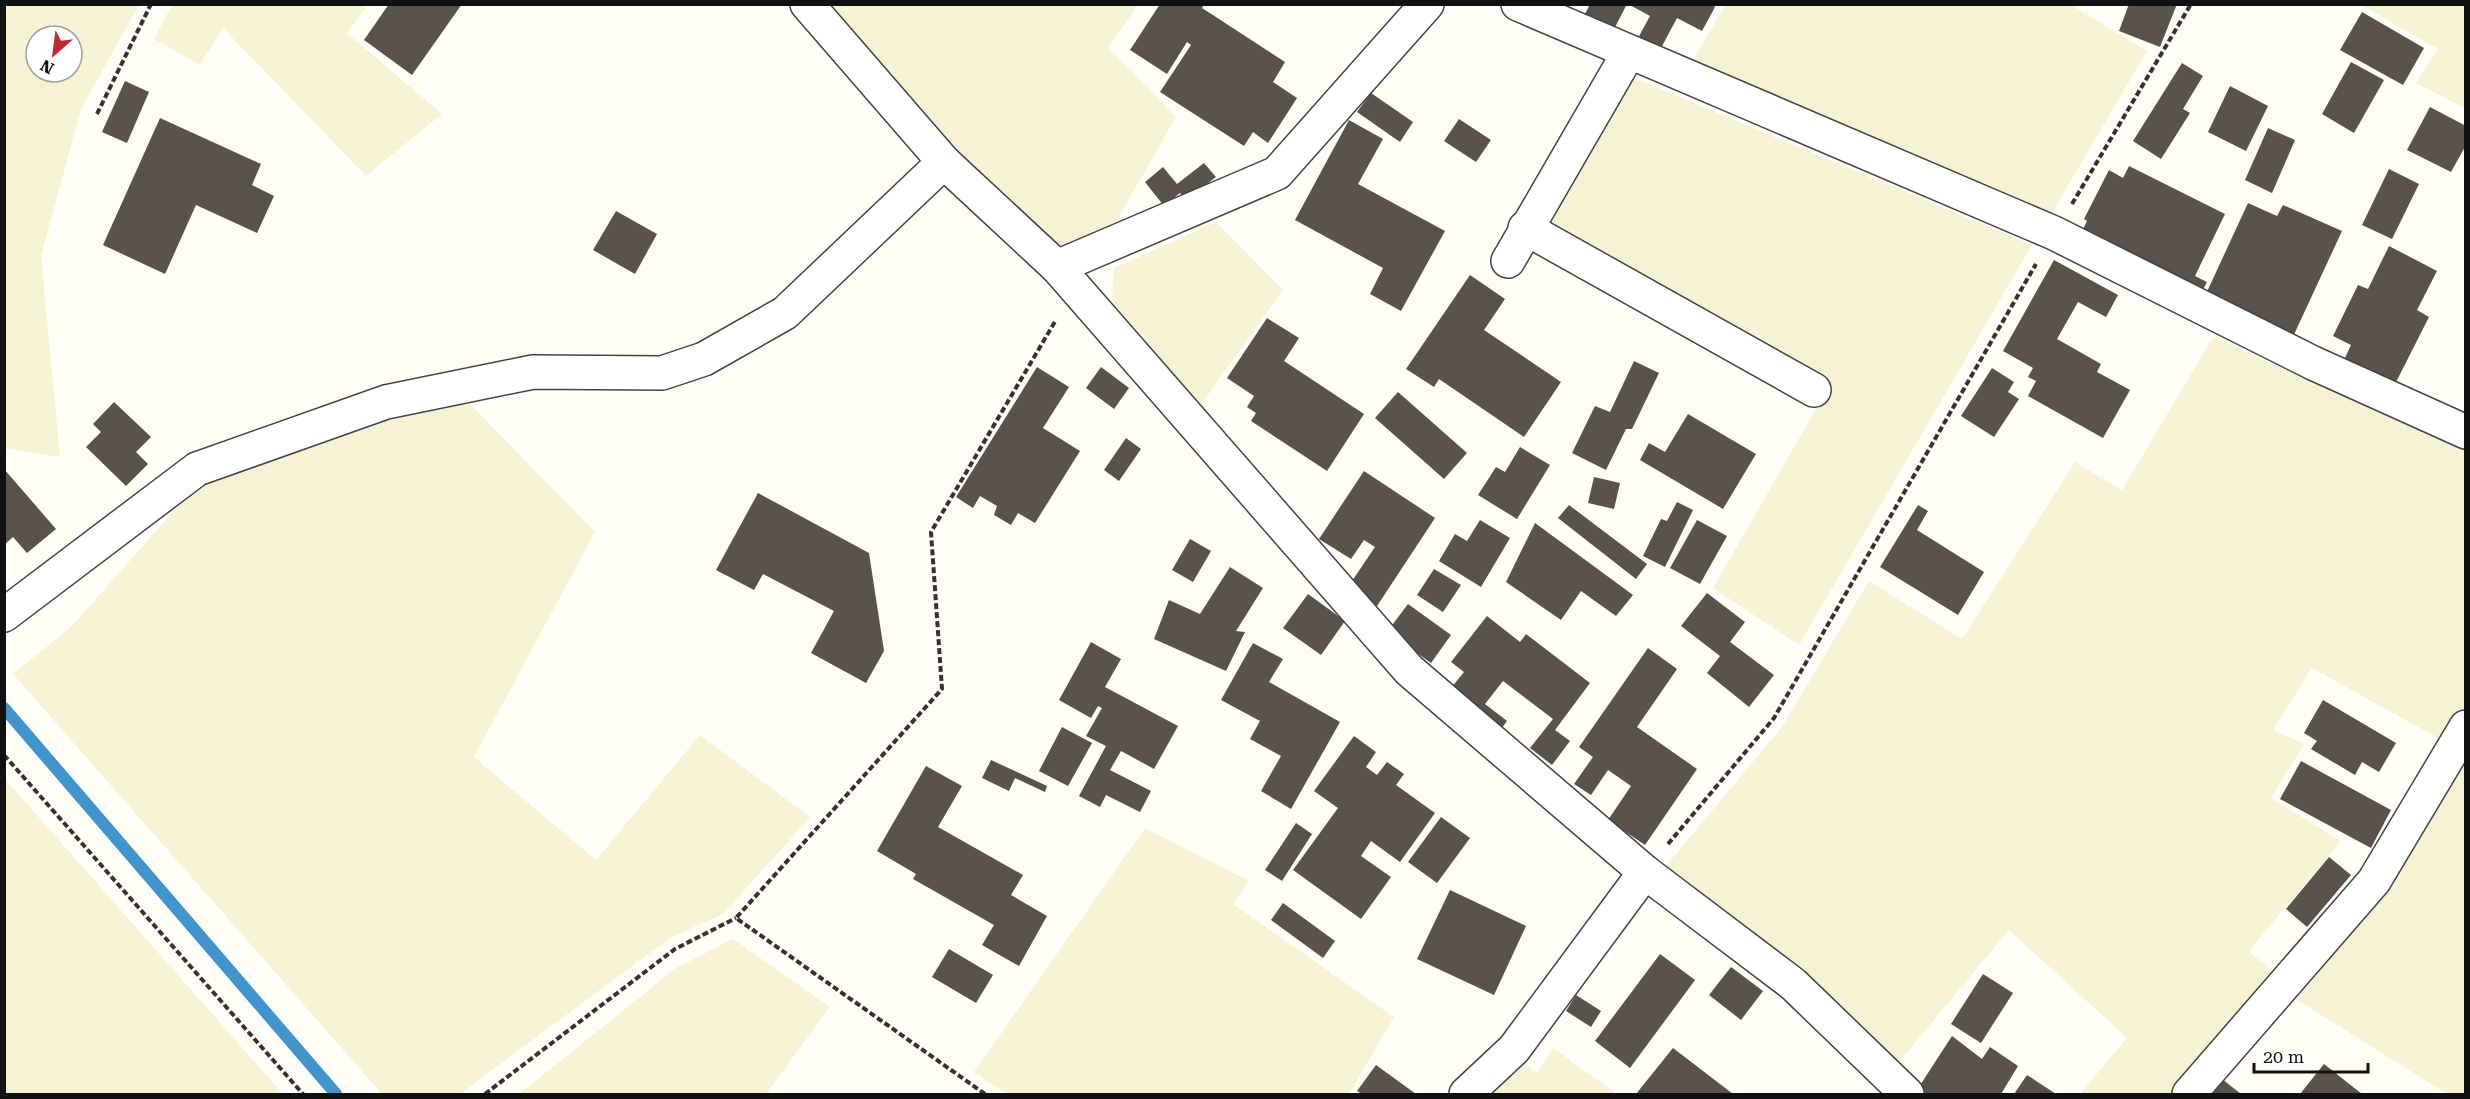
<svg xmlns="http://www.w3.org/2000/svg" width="2470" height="1099" viewBox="0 0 2470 1099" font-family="'Roboto Serif',serif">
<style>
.farmland{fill:#f6f3d4;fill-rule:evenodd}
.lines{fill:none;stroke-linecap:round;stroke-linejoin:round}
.stream{stroke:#3f96cf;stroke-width:12}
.building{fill:#5a524d}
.minor-casing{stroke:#444;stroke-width:36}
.path{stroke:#333;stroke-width:4;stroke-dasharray:6 3;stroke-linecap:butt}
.minor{stroke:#fff;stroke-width:33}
</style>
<rect width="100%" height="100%" fill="#fffdf5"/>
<g class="farmland">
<path d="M1726,4L2071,5L2147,51L2049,218L1690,65Z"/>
<path d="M4,5H139L81,109L41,256L60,457L5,448ZM36,36H72V72H36Z"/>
<path d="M172,5H368L347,33L442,114L366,176L223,28L200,65L154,39Z"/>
<path d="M830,5H1138L1108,48L1176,117L1116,222L1059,246L932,125Z"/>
<path d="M2361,5H2465V108L2416,83L2438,49Z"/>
<path d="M1632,77L2032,245L1799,645L1713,588L1828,388L1541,224Z"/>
<path d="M1216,222L1283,290L1200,406L1112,300L1114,268Z"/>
<path d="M2213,337L2465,450V708L2445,742L2312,668L2273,730L2304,744L2271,798L2341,841L2249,951L2273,972L2172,1094H2080L2127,1038L2009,930L1898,1063L1665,867L1782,727L1869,581L1962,639L2075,462L2122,490Z"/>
<path d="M470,404L595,532L474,757L596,860L700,735L810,817L723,914L670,938L460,1094H382L13,674L71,627L196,486L401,411Z"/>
<path d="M2465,755V1094H2447L2288,994Z"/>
<path d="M5,779L283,1094H5Z"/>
<path d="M1145,828L1249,881L1233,904L1394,1017L1349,1094H1006L974,1072Z"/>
<path d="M733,939L830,1007L766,1094H519L676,968Z"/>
<path d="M1553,1048L1617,1094H1481L1518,1058L1537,1073Z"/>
</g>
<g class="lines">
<path class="stream" d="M4,708L336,1094"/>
</g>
<g class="building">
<path d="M389,4H462L412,75L364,40Z"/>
<path d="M1160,4H1204L1202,8L1285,62L1273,82L1297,98L1268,143L1253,132L1244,146L1160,92L1191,45L1187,42L1167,74L1130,50Z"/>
<path d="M1590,4H1627L1612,33L1583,18Z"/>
<path d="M1628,4H1711L1715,7L1702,31L1677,18L1660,50L1638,38L1650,16Z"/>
<path d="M2129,4H2177L2160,47L2119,31Z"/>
<path d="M2362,12L2424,48L2403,85L2340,50Z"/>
<path d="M2351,62L2384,80L2354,133L2322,114Z"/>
<path d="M2182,63L2203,76L2183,109L2190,113L2161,159L2133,141Z"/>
<path d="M125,81L149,92L127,143L102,132Z"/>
<path d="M2230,86L2268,106L2246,151L2208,132Z"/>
<path d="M1371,93L1413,122L1400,142L1357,112Z"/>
<path d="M2430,107L2466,126V145L2451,172L2407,150Z"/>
<path d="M160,118L261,164L252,185L274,196L257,233L196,205L165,274L103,245Z"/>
<path d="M1459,119L1491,140L1476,162L1444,141Z"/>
<path d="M1349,120L1383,139L1358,184L1445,231L1401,311L1370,294L1383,268L1295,220Z"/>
<path d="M2268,128L2295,140L2272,193L2245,180Z"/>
<path d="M1204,163L1216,177L1185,201L1180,193L1164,206L1145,182L1163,167L1177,184Z"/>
<path d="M2129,166L2225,214L2195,276L2207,282L2199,297L2079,238L2087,221L2084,219L2109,170L2123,178Z"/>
<path d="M2389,169L2419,184L2392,239L2362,225Z"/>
<path d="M2248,203L2277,216L2283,205L2342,231L2291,341L2205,296Z"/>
<path d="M616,211L657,234L635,274L593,250Z"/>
<path d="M2389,246L2437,271L2417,310L2429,317L2391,392L2344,360L2351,345L2333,336L2358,285L2368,289Z"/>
<path d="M2054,260L2118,295L2106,317L2078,302L2057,339L2101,364L2097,372L2130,390L2103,438L2028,396L2036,381L2028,377L2033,368L2003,351Z"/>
<path d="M1470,275L1505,299L1484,330L1561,382L1524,437L1439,379L1434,387L1406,369Z"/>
<path d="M1267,318L1299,338L1284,361L1364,414L1327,471L1251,421L1256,413L1247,407L1254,396L1227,378Z"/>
<path d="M1634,361L1659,373L1632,429H1626L1606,470L1572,453L1595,406L1610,412Z"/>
<path d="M1037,367L1069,387L1043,428L1080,451L1035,523L1018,513L1011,525L994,515L997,506L980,496L973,508L956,497Z"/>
<path d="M1101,367L1129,388L1114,409L1086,388Z"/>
<path d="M1992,368L2014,382L2008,392L2019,399L1994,437L1961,416Z"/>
<path d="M1398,392L1467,453L1444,479L1375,418Z"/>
<path d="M114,402L151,437L136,452L148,464L126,486L86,447L101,432L93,424Z"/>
<path d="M1688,414L1756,454L1723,509L1640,460L1649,443L1665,452Z"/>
<path d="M1126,438L1141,449L1119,481L1104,470Z"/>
<path d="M1520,447L1550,465L1517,519L1478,495L1496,467L1505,472Z"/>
<path d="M4,469L56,529L27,553L13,537L4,545Z"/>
<path d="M1364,471L1435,518L1377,606L1348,587L1375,547L1364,540L1351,559L1319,539Z"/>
<path d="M1594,477L1620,483L1614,509L1588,503Z"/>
<path d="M758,493L869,553L884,651L866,683L811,653L834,611L763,574L754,590L716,570Z"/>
<path d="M1677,502L1693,510L1665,567L1643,556L1661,519L1667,521Z"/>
<path d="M1569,505L1647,564L1636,579L1558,518Z"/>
<path d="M1918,505L1928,511L1917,530L1984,572L1958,615L1880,567Z"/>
<path d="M1480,520L1510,538L1481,587L1439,561L1455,534L1467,541Z"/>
<path d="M1697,520L1727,536L1700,584L1670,568Z"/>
<path d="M1535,523L1633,595L1616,616L1581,591L1561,620L1506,582Z"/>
<path d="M1190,539L1211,551L1193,582L1172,570Z"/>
<path d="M1230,567L1263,588L1236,631L1245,632L1226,671L1154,639L1169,600L1200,614Z"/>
<path d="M1434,569L1461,585L1443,612L1417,595Z"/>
<path d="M1707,593L1745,622L1730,642L1774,675L1749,707L1707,673L1720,656L1681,626Z"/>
<path d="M1308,594L1345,621L1321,655L1283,628Z"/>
<path d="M1408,604L1451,635L1431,663L1387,632Z"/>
<path d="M1487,616L1520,642L1526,634L1590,683L1555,730L1570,741L1552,765L1530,748L1553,719L1503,681L1485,704L1507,721L1499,732L1447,693L1464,672L1451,662Z"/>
<path d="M1091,642L1121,659L1105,687L1178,726L1154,769L1121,751L1110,770L1151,791L1140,812L1106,795L1100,807L1079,796L1106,746L1086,736L1102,708L1098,706L1091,718L1059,700Z"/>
<path d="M1253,643L1283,659L1269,682L1340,722L1291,809L1261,791L1281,756L1250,739L1260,721L1221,700Z"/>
<path d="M1648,648L1677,669L1637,727L1697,769L1645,845L1608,820L1631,786L1608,770L1591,795L1574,784L1593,757L1579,747Z"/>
<path d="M2323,700L2396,743L2379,772L2362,762L2355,775L2311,749L2317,741L2304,733Z"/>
<path d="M1062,727L1092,743L1068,786L1039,771Z"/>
<path d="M1354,736L1376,752L1366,767L1377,775L1387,762L1404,774L1396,785L1435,813L1400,862L1371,841L1361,856L1391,877L1361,919L1293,870L1338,808L1314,791Z"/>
<path d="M991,760L1047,786L1045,792L1015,778L1009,791L982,778Z"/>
<path d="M2301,761L2391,810L2371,848L2280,799Z"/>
<path d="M926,766L962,786L938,827L1023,875L1011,895L1047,916L1019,966L982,945L994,925L913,879L916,874L877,851Z"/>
<path d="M1441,817L1470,838L1437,883L1408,862Z"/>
<path d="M1296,823L1312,834L1282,881L1265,870Z"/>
<path d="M2329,857L2351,875L2307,927L2286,909Z"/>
<path d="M1450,890L1526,926L1494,995L1417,959Z"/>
<path d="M1283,903L1335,941L1323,958L1271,920Z"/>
<path d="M949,949L993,975L976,1003L932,977Z"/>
<path d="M1660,954L1695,980L1630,1068L1595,1041Z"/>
<path d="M1731,967L1763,991L1741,1020L1709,995Z"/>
<path d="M1983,974L2013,993L1981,1043L1951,1024Z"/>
<path d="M1576,995L1601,1011L1591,1027L1566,1011Z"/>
<path d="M1952,1036L1982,1059L1990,1047L2018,1066L2001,1094L1915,1093Z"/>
<path d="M1673,1048L1733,1094H1636Z"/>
<path d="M2324,1064L2362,1094H2300Z"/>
<path d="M1376,1065L1416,1094H1362L1357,1091Z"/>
<path d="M2027,1075L2056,1094H2014Z"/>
<path d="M2217,1075L2241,1094H2201Z"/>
</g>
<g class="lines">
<g class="minor-casing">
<g id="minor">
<path d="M807,4L944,162L1057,267L1409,670L1645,872L1793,984L1907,1094"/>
<path d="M1518,4L2054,233L2313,363L2466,432"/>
<path d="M1525,228L1814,390"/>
<path d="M1508,261L1629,52"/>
<path d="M1057,267L1277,173L1427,4"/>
<path d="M4,615L197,469L386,402L533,372L662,373L704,359L785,313L944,162"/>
<path d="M1466,1094L1514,1049L1645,872"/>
<path d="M2189,1094L2374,881L2466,727"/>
</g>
</g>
<g class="path">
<path d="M97,114L151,4"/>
<path d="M2072,204L2191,4"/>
<path d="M4,755L303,1094"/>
<path d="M1668,844L1774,718L2036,264"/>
<path d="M485,1094L675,949L736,918"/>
<path d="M985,1094L736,918L942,689L931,532L1056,320"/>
</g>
<use href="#minor" class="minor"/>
</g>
<rect width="2470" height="1099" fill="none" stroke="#111111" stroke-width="12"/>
<g transform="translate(54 54) rotate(208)"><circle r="28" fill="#ffffff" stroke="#a0a0a0" stroke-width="1.5"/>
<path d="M0-4.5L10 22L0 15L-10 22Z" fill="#c4262e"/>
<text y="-9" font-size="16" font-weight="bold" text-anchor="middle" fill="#111111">N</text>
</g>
<path d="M2254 1063v9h114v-9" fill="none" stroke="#111111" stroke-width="3"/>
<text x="2263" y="1063" font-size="18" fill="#111111" stroke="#ffffff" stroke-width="4.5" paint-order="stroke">20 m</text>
</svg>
